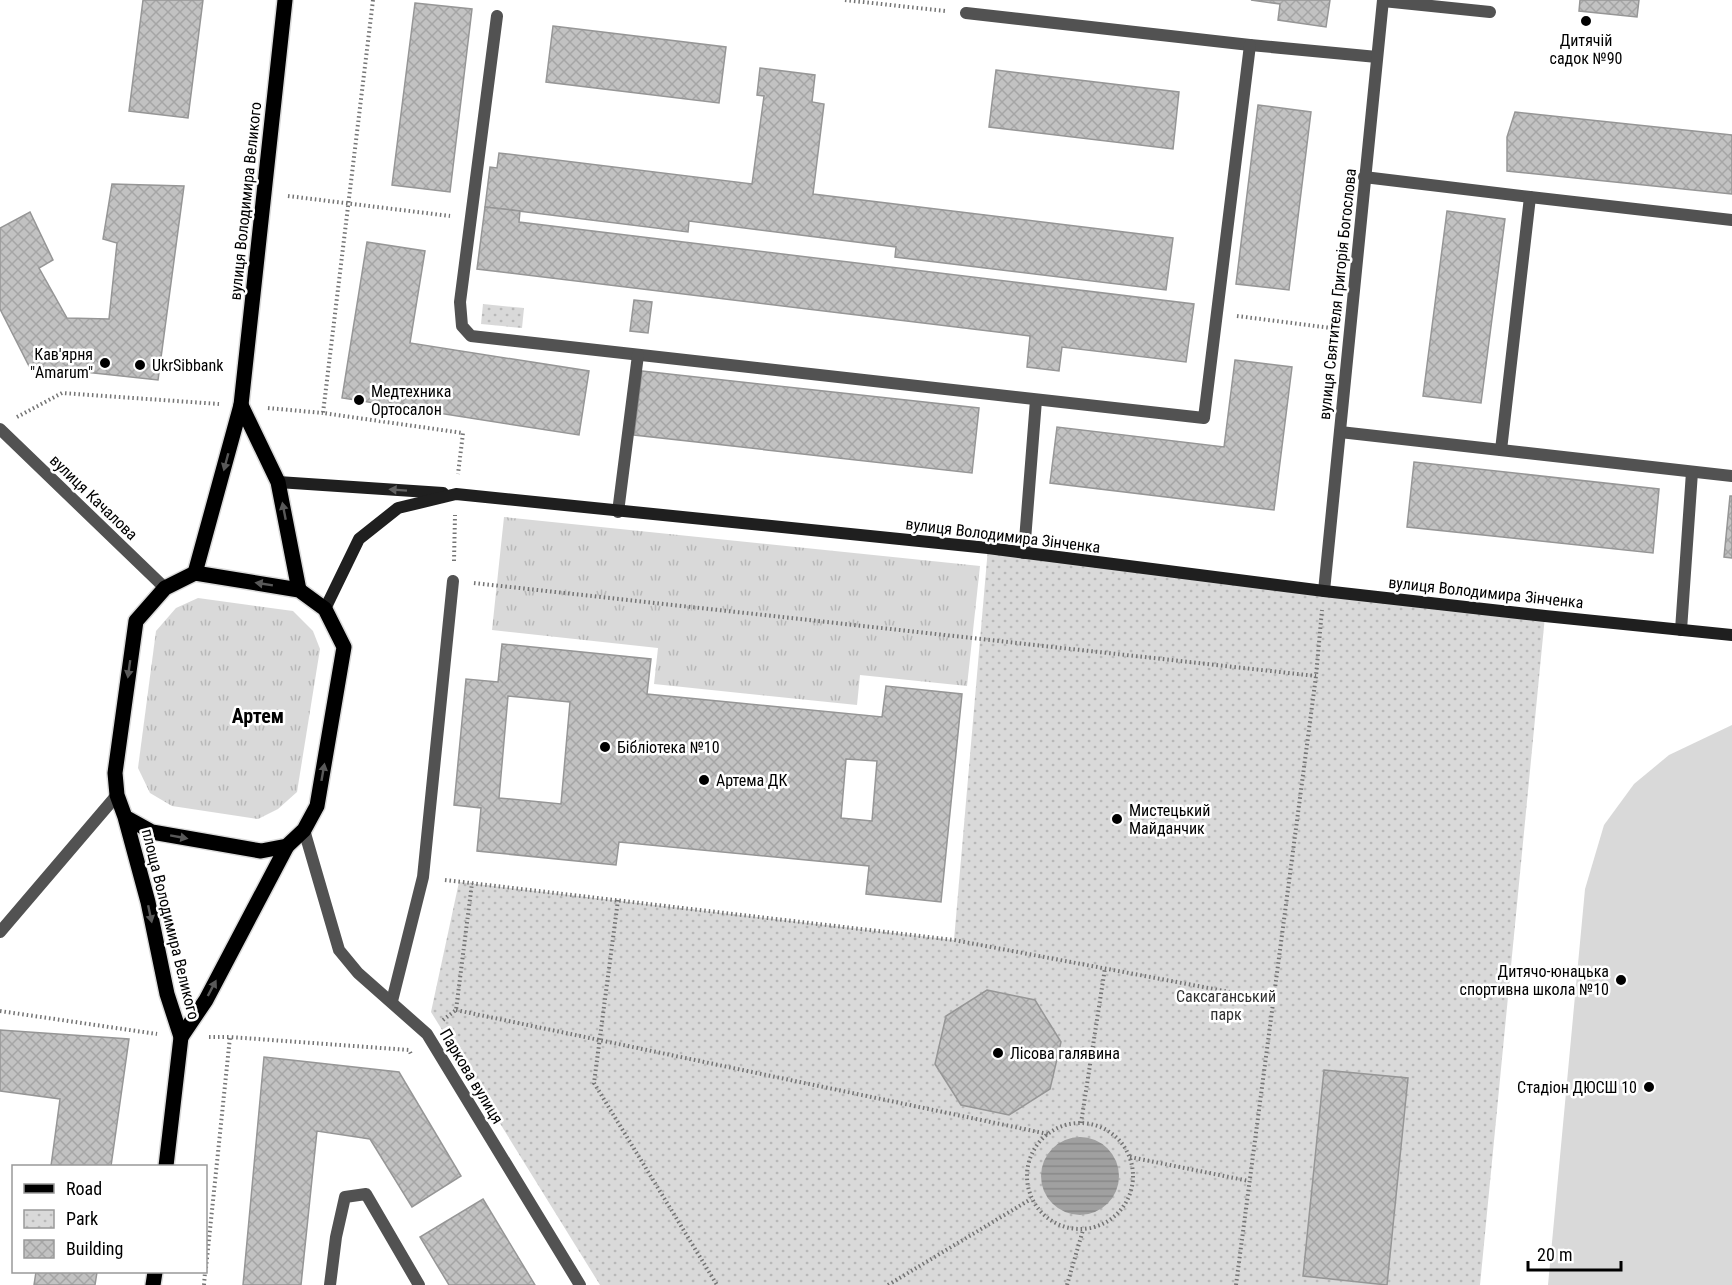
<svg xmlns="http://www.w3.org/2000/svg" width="1732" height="1285" viewBox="0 0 1732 1285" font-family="'Roboto Condensed',sans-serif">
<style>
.grass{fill:url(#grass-tufts)}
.park{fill:url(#park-dots)}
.pitch{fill:#d9d9d9}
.water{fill:url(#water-rules)}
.building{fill:url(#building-cross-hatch);stroke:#969696;stroke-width:1.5;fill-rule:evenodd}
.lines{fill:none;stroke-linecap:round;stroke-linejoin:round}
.primary-casing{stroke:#dbdbdb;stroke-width:18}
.path{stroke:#747474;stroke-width:4;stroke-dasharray:1.5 3;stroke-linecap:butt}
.service{stroke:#525252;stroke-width:12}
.minor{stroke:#525252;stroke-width:12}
.secondary{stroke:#1f1f1f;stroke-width:12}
.primary{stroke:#000;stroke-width:15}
.oneway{fill:#595959}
.oneway2{fill:#626262}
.poi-dot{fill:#000;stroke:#fff;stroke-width:2}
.labels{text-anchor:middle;stroke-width:5;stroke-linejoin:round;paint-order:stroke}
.poi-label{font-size:16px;fill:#000;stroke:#fff;text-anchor:start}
.street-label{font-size:16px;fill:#000;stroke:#fff}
.park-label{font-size:16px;fill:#303030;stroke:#fff}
.quarter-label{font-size:20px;font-weight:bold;fill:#000;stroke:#fff}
</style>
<defs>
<pattern id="grass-tufts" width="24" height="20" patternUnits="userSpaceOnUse" patternTransform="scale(1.5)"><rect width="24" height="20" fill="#d9d9d9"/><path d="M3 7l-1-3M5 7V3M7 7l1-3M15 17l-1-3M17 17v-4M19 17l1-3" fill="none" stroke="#b8b8b8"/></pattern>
<pattern id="park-dots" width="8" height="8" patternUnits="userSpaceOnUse" patternTransform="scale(1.5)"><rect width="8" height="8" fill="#d9d9d9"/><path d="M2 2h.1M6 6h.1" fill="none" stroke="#b8b8b8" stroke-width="1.8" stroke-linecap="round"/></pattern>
<pattern id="water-rules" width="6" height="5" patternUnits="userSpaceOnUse" patternTransform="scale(1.5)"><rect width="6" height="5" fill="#a0a0a0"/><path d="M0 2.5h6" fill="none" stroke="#888"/></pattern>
<pattern id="building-cross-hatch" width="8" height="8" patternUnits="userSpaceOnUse" patternTransform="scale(1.5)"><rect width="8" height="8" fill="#c2c2c2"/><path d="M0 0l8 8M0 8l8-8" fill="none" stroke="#a5a5a5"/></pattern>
</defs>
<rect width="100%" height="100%" fill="#fff"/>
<g class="grass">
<path d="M504,517L980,566L967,686L860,675L857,705L654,684L658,648L492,630Z"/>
<path d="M198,598L293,611L313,631L320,649L297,792L278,809L258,819L172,806L150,793L138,768L156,631L176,608Z"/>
</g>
<g class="park">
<path d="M483,304L524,308L522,328L481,324Z"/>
<path d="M988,548L1545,616L1480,1285H600L431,1012L459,882L954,940Z"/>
</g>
<path class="pitch" d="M1732,725V1285H1548L1585,889L1604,825L1634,784L1669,755Z"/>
<circle class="water" cx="1080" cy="1176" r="39"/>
<g class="building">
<path d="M143,0H203L188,118L129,111Z"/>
<path d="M1251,0H1330L1326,27L1278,20L1280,4Z"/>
<path d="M1580,0H1639L1637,17L1579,11Z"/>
<path d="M415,3L472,9L450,192L392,185Z"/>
<path d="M553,26L726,47L719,103L546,82Z"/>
<path d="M760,68L815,75L812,102L824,104L813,194L1173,238L1166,290L895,257L896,247L689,221L688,232L485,207L490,167L497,168L499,153L752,184L764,96L757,95Z"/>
<path d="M996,70L1179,92L1173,149L989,127Z"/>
<path d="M1258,105L1311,112L1289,290L1236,284Z"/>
<path d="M1515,112L1732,135V194L1507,171V137Z"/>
<path d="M112,184L184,186L158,380L29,366L0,309V228L30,212L53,260L39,268L67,318L109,319L117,243L103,239Z"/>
<path d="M485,207L520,211L519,222L1194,304L1186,362L1062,347L1059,371L1027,367L1030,336L477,269Z"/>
<path d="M1447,211L1505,219L1481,403L1423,396Z"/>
<path d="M367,242L425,251L410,343L589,371L579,435L342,398Z"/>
<path d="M634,300L652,302L648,333L630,331Z"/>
<path d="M1235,360L1292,367L1274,510L1050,483L1057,427L1224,447Z"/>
<path d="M642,371L979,408L972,473L634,435Z"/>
<path d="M1414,462L1659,489L1653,553L1407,527Z"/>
<path d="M1730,496H1732V558L1724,557Z"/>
<path d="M502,644L651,659L647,694L882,717L886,686L962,694L941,902L866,894L869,866L619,842L616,865L477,851L481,808L454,805L466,679L498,682ZM508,696L570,702L561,804L499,798ZM846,759L877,761L872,821L841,818Z"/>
<path d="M987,990L1035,1000L1061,1042L1050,1089L1009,1115L961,1105L935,1064L946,1016Z"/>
<path d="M0,1030L129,1039L111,1166H51L60,1099L0,1091Z"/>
<path d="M264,1057L399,1072L461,1176L412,1207L370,1139L317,1131L301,1285H243Z"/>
<path d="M1324,1070L1408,1078L1387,1285L1303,1276Z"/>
<path d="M483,1199L535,1285H449L420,1237Z"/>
<path d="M36,1272H97L95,1285H34Z"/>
</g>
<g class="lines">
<g class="primary-casing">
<g id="primary">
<path d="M241,405L278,482L299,590"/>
<path d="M195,573L241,405L285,0"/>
<path d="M125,817L152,832L261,851L287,846L304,830L317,806L344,647L325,609L299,590L195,573L165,588L136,621L115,773L117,795L125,817L148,902L167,994L181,1037L166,1166"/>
<path d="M181,1037L206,1000L287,846"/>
<path d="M153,1285L155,1272"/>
</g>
</g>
<g class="path">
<path d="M373,0L323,413L463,433L458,474"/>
<path d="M845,0L945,11"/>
<path d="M288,196L450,216"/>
<path d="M1237,316L1331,328"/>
<path d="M268,408L323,413"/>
<path d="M17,417L62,393L219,404"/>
<path d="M454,561L455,515"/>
<path d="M474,583L1316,676"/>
<path d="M445,880L954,940L1272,1000"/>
<path d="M618,900L594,1083L717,1285"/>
<path d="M456,1010L1048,1134"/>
<path d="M0,1011L157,1034"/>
<path d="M443,1020L456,1010L472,883"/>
<path d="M209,1037H230"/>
<circle cx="1080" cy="1176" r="53"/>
<path d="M1081,1123L1105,968"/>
<path d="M1130,1157L1249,1181"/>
<path d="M206,1268L230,1037L409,1050L411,1054"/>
<path d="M204,1285L205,1272"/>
<path d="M888,1285L1031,1199"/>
<path d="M1067,1285L1083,1230"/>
<path d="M1236,1285L1316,676L1322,610"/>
</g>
<g class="service">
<path d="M1383,1L1490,12"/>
<path d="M966,13L1250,45L1377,57"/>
<path d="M497,16L460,302L462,326L471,336L1204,418L1250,45"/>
<path d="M1364,177L1530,197"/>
<path d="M1340,432L1732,476"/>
<path d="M1501,450L1530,197L1732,220"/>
<path d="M618,512L638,355"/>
<path d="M1024,553L1036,400"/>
<path d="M1681,630L1692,472"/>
<path d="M392,1001L423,877L453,581"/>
<path d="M330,1285L336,1237L345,1197L366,1194L419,1285"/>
</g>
<g class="minor">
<path d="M0,429L165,588"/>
<path d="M1324,591L1383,0"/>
<path d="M304,830L339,950L358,973L427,1034L580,1285"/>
<path d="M0,932L117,795"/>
</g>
<g class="secondary">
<path d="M278,482L443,493"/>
<path d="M325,609L359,539L398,508L456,494L988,548L1324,591L1545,616L1732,635"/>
</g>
<use href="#primary" class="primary"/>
</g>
<defs><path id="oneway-solid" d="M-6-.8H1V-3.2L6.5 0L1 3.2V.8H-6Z" transform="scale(1.5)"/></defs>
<g class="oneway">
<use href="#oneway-solid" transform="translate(226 462) rotate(105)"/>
<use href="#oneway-solid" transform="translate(284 511) rotate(-101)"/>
<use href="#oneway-solid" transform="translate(264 584) rotate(-171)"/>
<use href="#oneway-solid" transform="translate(129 669) rotate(98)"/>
<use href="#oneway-solid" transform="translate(323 772) rotate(-80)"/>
<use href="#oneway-solid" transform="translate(179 837) rotate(10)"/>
<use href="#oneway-solid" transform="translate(150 914) rotate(78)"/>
<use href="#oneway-solid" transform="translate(212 988) rotate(-62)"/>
</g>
<use class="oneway2" href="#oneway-solid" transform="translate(398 490) rotate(-176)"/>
<g class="poi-dot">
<circle cx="1586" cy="21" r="6"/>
<circle cx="105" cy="363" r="6"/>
<circle cx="140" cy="365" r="6"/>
<circle cx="359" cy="400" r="6"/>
<circle cx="605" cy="747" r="6"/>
<circle cx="704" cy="780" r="6"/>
<circle cx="1117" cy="819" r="6"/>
<circle cx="1621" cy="980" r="6"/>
<circle cx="998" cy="1053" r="6"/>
<circle cx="1649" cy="1087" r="6"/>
</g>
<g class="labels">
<g class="poi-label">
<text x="1586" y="46" text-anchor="middle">Дитячiй<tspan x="1586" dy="18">садок №90</tspan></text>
<text x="93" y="360" text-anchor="end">Кав'ярня<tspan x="93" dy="18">"Amarum"</tspan></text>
<text x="152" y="371">UkrSibbank</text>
<text x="371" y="397">Медтехника<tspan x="371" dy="18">Ортосалон</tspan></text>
<text x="617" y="753">Бібліотека №10</text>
<text x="716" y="786">Артема ДК</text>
<text x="1129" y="816">Мистецький<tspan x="1129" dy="18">Майданчик</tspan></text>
<text x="1609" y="977" text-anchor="end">Дитячо-юнацька<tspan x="1609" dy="18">спортивна школа №10</tspan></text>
<text x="1010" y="1059">Лісова галявина</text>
<text x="1637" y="1093" text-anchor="end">Стадіон ДЮСШ 10</text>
</g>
<g class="street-label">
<text transform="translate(245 201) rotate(-84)" y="6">вулиця Володимира Великого</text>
<text transform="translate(1337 294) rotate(-84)" y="6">вулиця Святителя Григорія Богослова</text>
<text transform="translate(94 497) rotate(44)" y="6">вулиця Качалова</text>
<text transform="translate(1003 535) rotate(7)" y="6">вулиця Володимира Зінченка</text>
<text transform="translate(1486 592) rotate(6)" y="6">вулиця Володимира Зінченка</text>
<text transform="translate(171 924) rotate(76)" y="6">площа Володимира Великого</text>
<text transform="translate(472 1076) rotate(59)" y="6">Паркова вулиця</text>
</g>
<g class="park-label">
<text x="1226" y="1002">Саксаганський<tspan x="1226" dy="18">парк</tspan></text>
</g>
<g class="quarter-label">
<text x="258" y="723">Артем</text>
</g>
</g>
<rect x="12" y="1165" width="195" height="108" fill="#ffffff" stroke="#999999" stroke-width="1.5"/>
<rect x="24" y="1184" width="30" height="9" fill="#000000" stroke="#999999" stroke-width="1.5"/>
<text x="66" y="1195" font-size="18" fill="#000000">Road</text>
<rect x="24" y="1210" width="30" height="18" fill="url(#park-dots)" stroke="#999999" stroke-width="1.5"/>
<text x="66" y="1225" font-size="18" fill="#000000">Park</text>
<rect x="24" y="1240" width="30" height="18" fill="url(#building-cross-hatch)" stroke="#999999" stroke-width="1.5"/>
<text x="66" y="1255" font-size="18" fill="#000000">Building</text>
<path d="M1528 1261v9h93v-9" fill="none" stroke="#000000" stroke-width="3"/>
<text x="1537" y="1261" font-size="18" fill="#000000" stroke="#ffffff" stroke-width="4.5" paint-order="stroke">20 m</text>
</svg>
